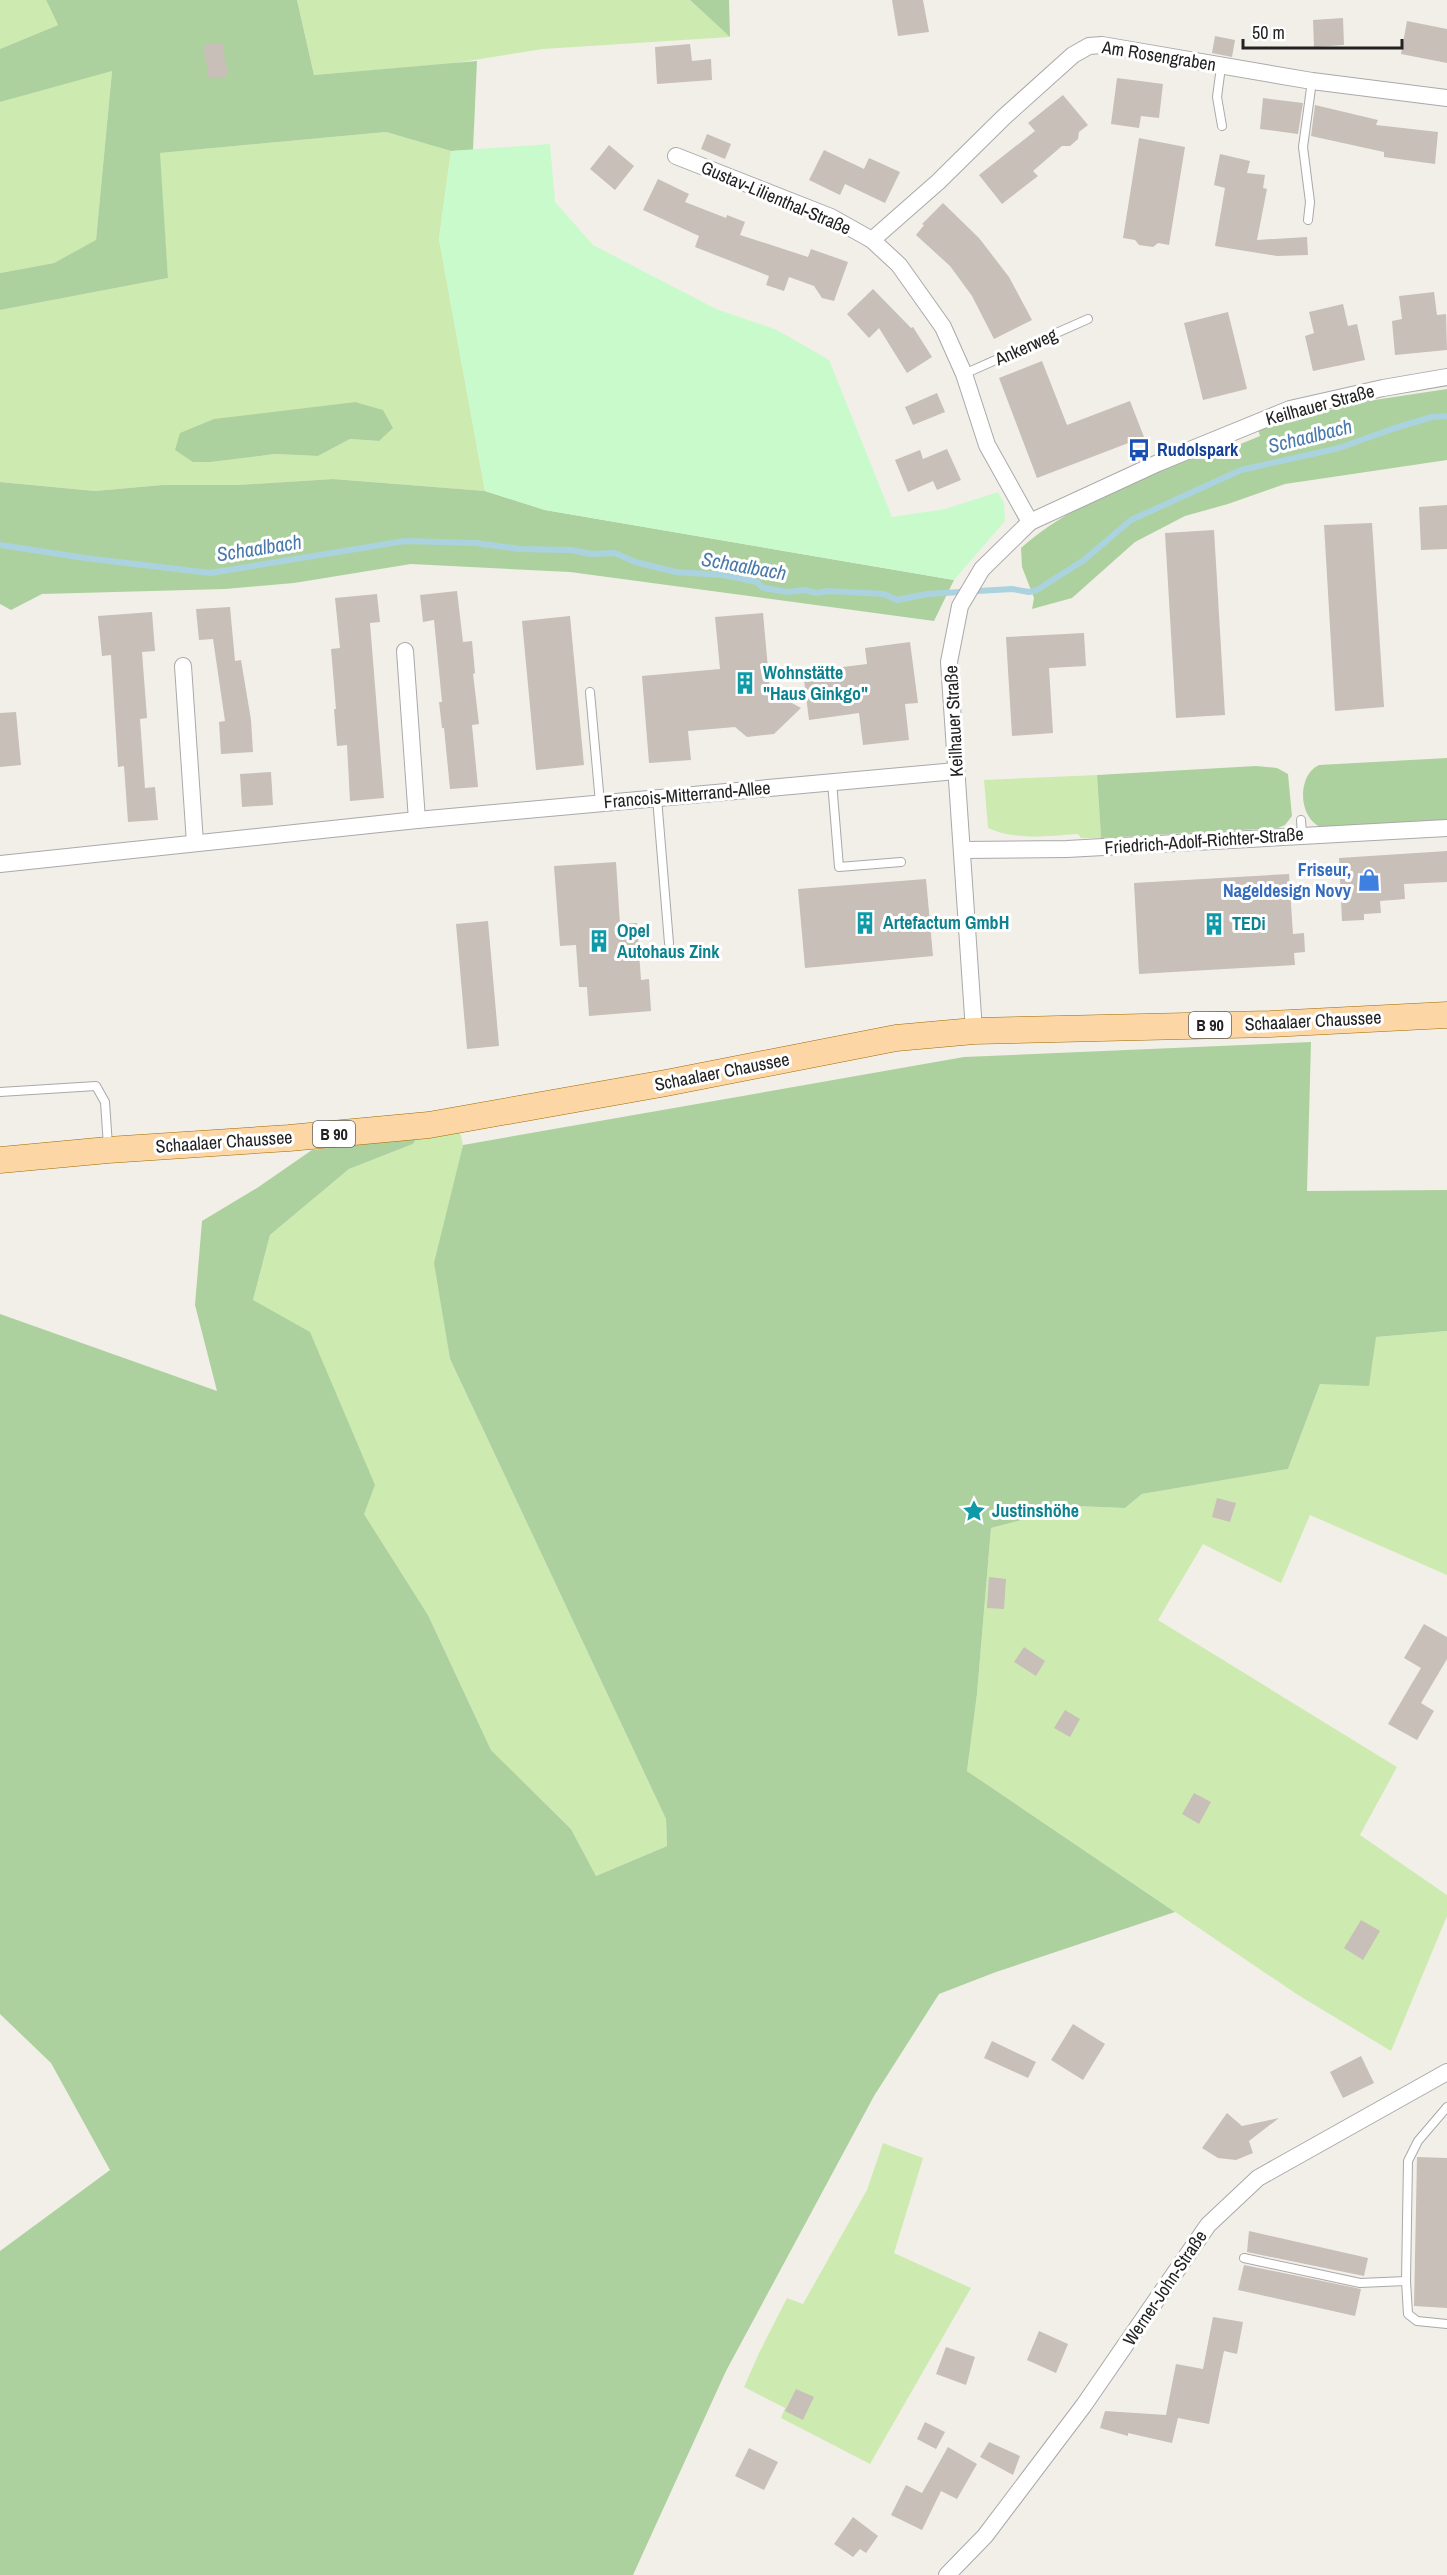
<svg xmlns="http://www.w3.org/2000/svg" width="1447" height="2575" viewBox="0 0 1447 2575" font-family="'Archivo Narrow',sans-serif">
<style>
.grass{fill:#cdebb0;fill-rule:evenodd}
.forest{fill:#add19e}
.park{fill:#c8facc}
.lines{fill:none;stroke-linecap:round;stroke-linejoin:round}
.stream{stroke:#aad3df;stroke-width:6}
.building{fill:#c7bfb8}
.lane-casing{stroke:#a9a9a9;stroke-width:10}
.street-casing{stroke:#a9a9a9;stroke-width:18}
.primary-casing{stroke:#a06b00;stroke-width:27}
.lane{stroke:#fff;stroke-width:8}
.street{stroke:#fff;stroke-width:16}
.primary{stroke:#fcd6a4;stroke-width:26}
.labels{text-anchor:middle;stroke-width:6;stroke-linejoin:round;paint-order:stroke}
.shield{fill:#fff;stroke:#646464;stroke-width:1.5}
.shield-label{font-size:16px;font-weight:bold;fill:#222}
.street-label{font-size:18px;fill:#222;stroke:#fff}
.transit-label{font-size:18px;font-weight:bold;fill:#164399;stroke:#fff;text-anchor:start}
.culture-label{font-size:18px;font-weight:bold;fill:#0d838f;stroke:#fff;text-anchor:start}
.shop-label{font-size:18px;font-weight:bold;fill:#366cbe;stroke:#fff;text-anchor:end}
.water-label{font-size:20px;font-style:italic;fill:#4a7aab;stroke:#fff}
</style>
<rect width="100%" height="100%" fill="#f2efe9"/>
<g class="grass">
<path d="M0,0H46L58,25L0,49Z"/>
<path d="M297,0H690L730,37L543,49L449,64L314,75Z"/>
<path d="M112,70L96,241L54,263L0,273V102Z"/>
<path d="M386,132L451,151L439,239L485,491L333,479L238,485H162L95,491L0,482V310L168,278L159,153ZM355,402L379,441L350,439L318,456L275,454L211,462L285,411Z"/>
<path d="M1097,775L1101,838H1081L1078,834C1047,836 1017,841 988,828L984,780Z"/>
<path d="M460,1132L463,1145L435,1263L450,1359L666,1819L667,1846L596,1876L571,1829L491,1750L428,1615L364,1514L253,1300L270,1235L349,1169L413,1144L417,1138Z"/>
<path d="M1447,1331V1575L1310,1515L1281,1583L1203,1544L1158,1620L1397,1767L1360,1835L1447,1895V1916L1391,2051L1298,1995L967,1771L977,1694L991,1528L1075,1506L1125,1508L1142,1494L1288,1469L1320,1384L1376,1337Z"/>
<path d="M883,2143L923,2158L894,2253L971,2288L870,2464L781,2418L785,2408L744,2387L759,2353L787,2298L803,2304L867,2190Z"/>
</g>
<g class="forest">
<path d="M46,0H297L314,75L477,61L473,150L451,151L386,132L160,153L168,278L0,310V273L54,263L96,240L112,71L0,102V49L58,25Z"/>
<path d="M690,0H729L730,37Z"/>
<path d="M1447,389V460L1285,484L1228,504L1185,516L1135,542L1072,598L1032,609L1034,598L1022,567L1021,548C1071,503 1140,481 1201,453L1204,459L1260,436L1258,429L1361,402Z"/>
<path d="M355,402L383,410L393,428L379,441L350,439L318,456L275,454L211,462H193L175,450L180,433L214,419Z"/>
<path d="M333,479L485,491L545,510L954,580L934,621L570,572L411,564L294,583L225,589L42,594L11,610L0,604V482L95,491L162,485H238Z"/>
<path d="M1447,758V821L1320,827C1298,817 1297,775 1319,765Z"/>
<path d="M1256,766L1277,768L1288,774L1292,816L1285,825L1278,828L1101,838L1097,775Z"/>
<path d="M1311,1042L1307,1191L1447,1190V1331L1376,1337L1369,1386L1320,1384L1288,1469L1142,1494L1125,1508L1075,1506L991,1528L977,1694L967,1771L1175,1912L996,1972L939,1994L874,2096L726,2371L633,2575H0V2251L110,2170L51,2063L0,2014V1314L217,1391L195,1305L202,1221L257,1188L312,1150L417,1138L413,1144L349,1169L270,1235L253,1300L310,1332L375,1485L364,1514L428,1615L491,1750L571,1829L596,1876L667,1846L666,1819L450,1359L434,1263L463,1145L964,1057Z"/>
</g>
<path class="park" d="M550,144L555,202L593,245L716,309L777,330L829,360L892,517L945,509L998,492L1004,503L1005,521L954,580L545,510L485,491L439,239L451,151Z"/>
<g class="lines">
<path class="stream" d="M0,545L85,558L210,573L405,541L475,543L520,549L571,550L591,554L615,553L635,562L676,572L723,575L757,582L763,588L788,592L805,590L816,593L829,591L884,594L897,600L927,594L1012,589L1029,592L1037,590L1084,560L1131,520L1241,470L1339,448L1395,428L1432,417L1447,416"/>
</g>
<g class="building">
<path d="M892,0H923L929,32L898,36Z"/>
<path d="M1343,18L1344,45L1314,47L1313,20Z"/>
<path d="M1407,21L1447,29V63L1401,54Z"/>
<path d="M1215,36L1235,40L1232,57L1212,53Z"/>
<path d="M222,42L228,76L209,79L203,45Z"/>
<path d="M690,44L692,61L711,59L712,80L657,84L655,47Z"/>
<path d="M1117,78L1163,84L1159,118L1141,116L1139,128L1111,124Z"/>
<path d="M1063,95L1088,125L1079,132L1078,139L1070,146H1062L1033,171L1038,176L1002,204L979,175L1035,131L1028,123Z"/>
<path d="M1263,98L1303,103L1298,134L1260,129Z"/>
<path d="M1315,105L1378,120L1376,125L1438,132L1435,164L1384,157V152L1311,136Z"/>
<path d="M707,134L731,144L725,159L701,149Z"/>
<path d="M1139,138L1185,147L1169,245L1158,243L1153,247L1139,245L1135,240L1123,238Z"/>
<path d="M609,145L634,166L615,190L590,169Z"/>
<path d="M824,150L864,169L869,158L900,172L885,203L845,184L840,195L809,180Z"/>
<path d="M1220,154L1250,161L1247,173L1265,175L1263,188L1267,189L1257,240L1307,237L1308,255L1277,256L1215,246L1225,188L1214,185Z"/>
<path d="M658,179L689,194L685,202L726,218L727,215L745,222L740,235L808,257L811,249L848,262L834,301L822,298L814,286L789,277L784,291L766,285L769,276L695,247L699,236L643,210Z"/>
<path d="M943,203L979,238L1009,277L1032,320L994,339L972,296L950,266L916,235L924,225L922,224Z"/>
<path d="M873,289L911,328L913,327L932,357L907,373L879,328L869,338L847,314Z"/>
<path d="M1434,292L1437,315L1446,314L1447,350L1395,355L1392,321L1402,319L1399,296Z"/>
<path d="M1343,304L1348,326L1357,324L1365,360L1313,371L1305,336L1314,333L1309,312Z"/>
<path d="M1228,312L1247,389L1203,400L1184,323Z"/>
<path d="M1042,361L1067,425L1130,401L1144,437L1037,478L999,378Z"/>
<path d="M937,393L945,412L913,425L905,407Z"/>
<path d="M947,449L961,480L937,490L933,481L908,492L895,460L920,450L923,459Z"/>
<path d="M1447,505V549L1421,550L1419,507Z"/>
<path d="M1372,523L1384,707L1335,711L1324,525Z"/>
<path d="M1214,530L1225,715L1176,718L1165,533Z"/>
<path d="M457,591L463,642L472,641L475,673L473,674L479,724L472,725L478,787L450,789L444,728H442L439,702H442L434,620L423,622L420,595Z"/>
<path d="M377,594L380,622L370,623L384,798L350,801L347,745L337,746L334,709H336L331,649L340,648L335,598Z"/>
<path d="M230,607L235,661L241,660L251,720L253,752L221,754L219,722L225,721L213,639L199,640L196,609Z"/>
<path d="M152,612L155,651L142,652L147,718L140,719L145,788L155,787L158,820L128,822L124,766L118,767L111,655L102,656L98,616Z"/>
<path d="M763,613L770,691L801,708L774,734L747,737L735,727L688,731L691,760L649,763L642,676L720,669L715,617Z"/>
<path d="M570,616L584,765L536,770L522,621Z"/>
<path d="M1084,633L1086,666L1049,668L1053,733L1012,736L1006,637Z"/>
<path d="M910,642L918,703L905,704L909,740L863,745L859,713L809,720L803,672L867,664L865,648Z"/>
<path d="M16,712L21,765L0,767V713Z"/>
<path d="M271,772L273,805L242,807L240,774Z"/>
<path d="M1447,851V882L1404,884L1405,899L1380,901L1381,913L1364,914V920L1342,921L1339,858Z"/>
<path d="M616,862L620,924L637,923L641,980L649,979L651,1011L589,1016L587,987H579L576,945L560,946L554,866Z"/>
<path d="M1289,874L1293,934L1304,933L1305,952L1294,953L1295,965L1139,974L1134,883Z"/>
<path d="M926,879L933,956L805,968L798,889Z"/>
<path d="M488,921L499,1046L467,1049L456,924Z"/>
<path d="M1217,1498L1236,1503L1230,1522L1212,1517Z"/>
<path d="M989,1577L1006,1579L1004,1609L987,1608Z"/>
<path d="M1424,1624L1447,1637V1659L1421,1703L1434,1711L1417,1740L1388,1724L1421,1668L1404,1658Z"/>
<path d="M1024,1647L1045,1661L1036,1676L1014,1662Z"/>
<path d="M1065,1710L1080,1719L1070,1737L1054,1728Z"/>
<path d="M1194,1793L1211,1802L1199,1824L1182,1814Z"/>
<path d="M1361,1920L1380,1931L1363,1960L1344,1948Z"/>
<path d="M1073,2024L1105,2044L1083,2080L1051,2060Z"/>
<path d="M992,2041L1036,2062L1028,2078L984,2058Z"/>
<path d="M1361,2056L1374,2083L1343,2098L1330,2072Z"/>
<path d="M1227,2113L1242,2126L1279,2118L1249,2141L1253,2153L1236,2160L1218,2158L1202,2148Z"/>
<path d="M1417,2157L1447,2158V2308L1414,2306Z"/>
<path d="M1249,2231L1368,2258L1364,2276L1247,2252Z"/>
<path d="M1244,2265L1361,2289L1355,2316L1238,2290Z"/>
<path d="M1213,2317L1243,2322L1237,2354L1224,2351L1209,2424L1178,2418L1172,2443L1128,2433V2436L1100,2428L1105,2411L1166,2415L1176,2364L1203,2369Z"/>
<path d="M1039,2331L1068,2344L1056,2373L1027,2360Z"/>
<path d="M946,2347L975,2357L966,2385L936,2374Z"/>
<path d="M796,2389L814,2397L803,2420L785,2411Z"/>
<path d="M925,2422L945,2432L936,2449L917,2439Z"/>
<path d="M989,2442L1020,2456L1013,2475L980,2457Z"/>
<path d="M948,2447L977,2464L957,2499L941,2491L922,2530L891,2515L906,2485L922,2493Z"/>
<path d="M749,2448L778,2462L764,2490L735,2476Z"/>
<path d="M853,2517L878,2536L866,2553L860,2549L853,2557L834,2544Z"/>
</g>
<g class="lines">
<g class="lane-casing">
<g id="lane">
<path d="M1221,67L1217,97L1222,126"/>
<path d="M1308,220L1310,202L1303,147L1312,81"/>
<path d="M964,374L1088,319"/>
<path d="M590,692L600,803"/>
<path d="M832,782L839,867L901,862"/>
<path d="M657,798L669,943"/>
<path d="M1301,820L1302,834"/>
<path d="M0,1092L96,1086L105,1102L108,1146"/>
<path d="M1244,2258L1360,2283L1406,2281L1408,2314L1417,2321L1447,2324"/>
<path d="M1406,2281L1408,2161L1418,2141L1447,2107"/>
</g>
</g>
<g class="street-casing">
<g id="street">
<path d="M676,156L831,217L872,240L899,265L943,327L964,374L987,445L1030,522"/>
<path d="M872,240L938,182L1004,117L1073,55L1089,46L1102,45L1312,81L1447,98"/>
<path d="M405,651L417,820"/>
<path d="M183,666L195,843"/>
<path d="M962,850L1067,849L1447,828"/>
<path d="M0,864L417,820L956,771"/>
<path d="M974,1031L949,662L960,606L982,569L1030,522L1158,463L1290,409L1383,388L1447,377"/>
<path d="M947,2575L985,2536L1084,2405L1208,2225L1258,2178L1447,2072"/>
</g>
</g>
<g class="primary-casing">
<path id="primary" d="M0,1160L108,1150L289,1138L429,1125L666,1083L896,1038L974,1031L1270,1024L1447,1015"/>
</g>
<use href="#lane" class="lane"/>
<use href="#street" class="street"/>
<use href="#primary" class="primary"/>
</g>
<defs>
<g id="bus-bare" transform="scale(1.8)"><path d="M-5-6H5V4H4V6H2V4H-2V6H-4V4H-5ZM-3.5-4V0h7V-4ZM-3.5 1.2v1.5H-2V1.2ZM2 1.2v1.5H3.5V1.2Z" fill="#1a4fb4" stroke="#fff" stroke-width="2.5" paint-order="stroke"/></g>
<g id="building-bare" transform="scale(1.8)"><path d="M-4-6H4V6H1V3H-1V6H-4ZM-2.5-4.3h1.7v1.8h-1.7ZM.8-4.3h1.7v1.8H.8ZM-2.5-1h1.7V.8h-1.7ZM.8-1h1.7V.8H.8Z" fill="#0f9aa8" stroke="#fff" stroke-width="2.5" paint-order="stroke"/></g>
<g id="shop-bare" transform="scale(1.8)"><path d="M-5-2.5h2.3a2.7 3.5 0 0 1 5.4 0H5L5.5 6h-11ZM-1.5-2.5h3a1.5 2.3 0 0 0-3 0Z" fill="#3f7fe0" stroke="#fff" stroke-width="2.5" paint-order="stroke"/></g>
<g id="sight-bare" transform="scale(1.8)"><path d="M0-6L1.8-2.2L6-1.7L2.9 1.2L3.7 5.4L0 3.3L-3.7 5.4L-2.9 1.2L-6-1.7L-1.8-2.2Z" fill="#0f9aa8" stroke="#fff" stroke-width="2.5" paint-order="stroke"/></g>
</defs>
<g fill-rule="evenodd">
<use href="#bus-bare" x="1139" y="450"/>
<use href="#building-bare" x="745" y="683"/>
<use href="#shop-bare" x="1369" y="880"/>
<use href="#building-bare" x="865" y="923"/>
<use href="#building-bare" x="1214" y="924"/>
<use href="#building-bare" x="599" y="941"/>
<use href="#sight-bare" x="974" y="1511"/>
</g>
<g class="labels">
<g class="shield">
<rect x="1189" y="1012" width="42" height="26" rx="4.5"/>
<rect x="313" y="1121" width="42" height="26" rx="4.5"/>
</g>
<g class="shield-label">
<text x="1210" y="1031">B 90</text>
<text x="334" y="1140">B 90</text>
</g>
<g class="street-label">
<text transform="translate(1159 56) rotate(9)" y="6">Am Rosengraben</text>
<text transform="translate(776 198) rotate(23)" y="6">Gustav-Lilienthal-Straße</text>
<text transform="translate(1026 347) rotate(-24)" y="6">Ankerweg</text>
<text transform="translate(1320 405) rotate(-15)" y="6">Keilhauer Straße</text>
<text transform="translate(954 721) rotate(-93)" y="6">Keilhauer Straße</text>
<text transform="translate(687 795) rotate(-5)" y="6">Francois-Mitterrand-Allee</text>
<text transform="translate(1204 841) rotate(-4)" y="6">Friedrich-Adolf-Richter-Straße</text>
<text transform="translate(1313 1021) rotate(-3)" y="6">Schaalaer Chaussee</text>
<text transform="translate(722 1072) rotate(-11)" y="6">Schaalaer Chaussee</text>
<text transform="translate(224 1142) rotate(-4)" y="6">Schaalaer Chaussee</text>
<text transform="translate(1165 2288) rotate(-56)" y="6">Werner-John-Straße</text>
</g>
<g class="transit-label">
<text x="1157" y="456">Rudolspark</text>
</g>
<g class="culture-label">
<text x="763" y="679">Wohnstätte<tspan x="763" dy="21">"Haus Ginkgo"</tspan></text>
<text x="883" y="929">Artefactum GmbH</text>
<text x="1232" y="930">TEDi</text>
<text x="617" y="937">Opel<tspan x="617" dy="21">Autohaus Zink</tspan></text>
<text x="992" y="1517">Justinshöhe</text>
</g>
<g class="shop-label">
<text x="1351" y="876">Friseur,<tspan x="1351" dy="21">Nageldesign Novy</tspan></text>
</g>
<g class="water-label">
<text transform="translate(1310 436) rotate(-14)" y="7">Schaalbach</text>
<text transform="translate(259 548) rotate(-9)" y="7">Schaalbach</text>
<text transform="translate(744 566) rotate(10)" y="7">Schaalbach</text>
</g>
</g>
<path d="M1243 39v9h159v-9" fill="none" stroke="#222222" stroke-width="3"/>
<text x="1252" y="39" font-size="18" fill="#222222" stroke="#ffffff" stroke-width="4.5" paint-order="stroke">50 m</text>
</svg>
